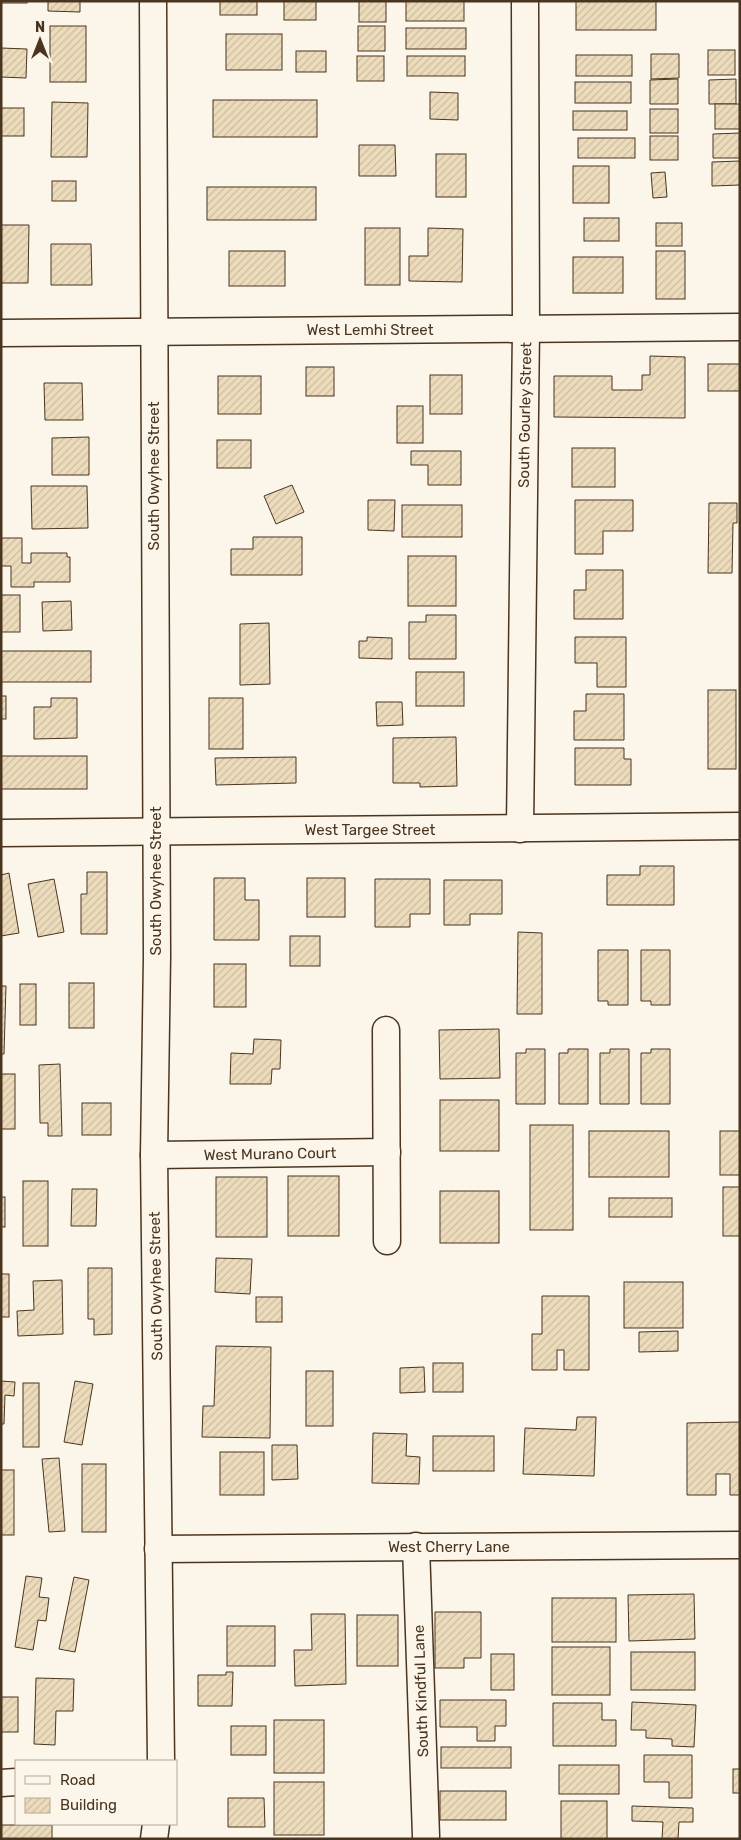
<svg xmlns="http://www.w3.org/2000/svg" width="741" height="1840" viewBox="0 0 741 1840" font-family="Rubik,sans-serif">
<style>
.building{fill:url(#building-hatch);stroke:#4a3520}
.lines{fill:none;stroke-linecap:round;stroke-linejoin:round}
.minor-casing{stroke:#4a3520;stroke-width:29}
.minor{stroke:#fbf6e9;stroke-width:26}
.labels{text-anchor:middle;stroke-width:4;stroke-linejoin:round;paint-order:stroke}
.street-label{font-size:15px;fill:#4a3520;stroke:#fbf6e9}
</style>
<defs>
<pattern id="building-hatch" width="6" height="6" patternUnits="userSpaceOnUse" patternTransform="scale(1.25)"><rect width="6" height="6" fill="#ecdcbc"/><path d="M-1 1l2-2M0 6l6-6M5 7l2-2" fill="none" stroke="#ccbda1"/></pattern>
</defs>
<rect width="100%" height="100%" fill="#fbf6e9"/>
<g class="building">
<rect x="1" y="1" width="26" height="2"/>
<path d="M48,1H80V12L48,11Z"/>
<rect x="220" y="1" width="37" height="14"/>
<rect x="284" y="1" width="32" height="19"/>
<rect x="359" y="1" width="27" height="21"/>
<rect x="406" y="1" width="58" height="20"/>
<rect x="576" y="1" width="80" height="29"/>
<rect x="50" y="26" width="36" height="56"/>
<rect x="358" y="26" width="27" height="25"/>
<rect x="406" y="28" width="60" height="21"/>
<rect x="226" y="34" width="56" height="36"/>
<path d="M1,48L27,49L26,78L1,77Z"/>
<rect x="708" y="50" width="27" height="25"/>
<rect x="296" y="51" width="30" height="21"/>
<path d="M651,54H679V78L651,79Z"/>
<rect x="576" y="55" width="56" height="21"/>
<rect x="357" y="56" width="27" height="25"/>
<rect x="407" y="56" width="58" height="20"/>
<path d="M678,79V104H650V80Z"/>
<path d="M736,79V104H709V80Z"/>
<rect x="575" y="82" width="56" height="21"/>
<path d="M430,92L458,93V120L430,119Z"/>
<rect x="213" y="100" width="104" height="37"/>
<path d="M52,102L88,103L87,157H51Z"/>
<rect x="715" y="104" width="25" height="25"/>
<rect x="1" y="108" width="23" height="28"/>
<rect x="650" y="109" width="28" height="24"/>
<rect x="573" y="111" width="54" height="19"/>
<path d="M740,133V158H713V134Z"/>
<rect x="650" y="136" width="28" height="24"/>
<rect x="578" y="138" width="57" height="20"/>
<path d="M359,145H395L396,176H359Z"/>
<rect x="436" y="154" width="30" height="43"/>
<path d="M740,161V185L712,186V162Z"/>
<rect x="573" y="166" width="36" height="37"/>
<path d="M665,172L667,197L653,198L651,173Z"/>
<rect x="52" y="181" width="24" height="20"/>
<rect x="207" y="187" width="109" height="33"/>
<rect x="584" y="218" width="35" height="23"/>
<rect x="656" y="223" width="26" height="23"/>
<path d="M1,225H29L28,283H1Z"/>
<rect x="365" y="228" width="35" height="57"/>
<path d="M428,228L463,229L462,282L409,281V256H428Z"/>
<path d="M51,244H91L92,285H51Z"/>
<rect x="229" y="251" width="56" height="35"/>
<rect x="656" y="251" width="29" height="48"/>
<rect x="573" y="257" width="50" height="36"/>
<path d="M650,356L685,357V418L554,417V376H612V390H642V375H650Z"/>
<rect x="708" y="364" width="32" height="27"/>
<rect x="306" y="367" width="28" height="29"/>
<rect x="430" y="375" width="32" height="39"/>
<rect x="218" y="376" width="43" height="38"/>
<path d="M44,383H82L83,420H45Z"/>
<rect x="397" y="406" width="26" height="37"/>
<path d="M89,437V475H52V438Z"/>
<rect x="217" y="440" width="34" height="28"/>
<rect x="572" y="448" width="43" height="39"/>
<path d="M411,451H461V485H428V465H411Z"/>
<path d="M292,485L304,512L276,524L264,496Z"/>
<path d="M31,486H87L88,528L32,529Z"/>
<path d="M368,500H395L394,531L368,530Z"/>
<path d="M575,500H633V531H603V554H575Z"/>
<path d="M709,503H737V523H733L732,573H708Z"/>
<rect x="402" y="505" width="60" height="32"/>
<path d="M253,537H302V575H231V549H253Z"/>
<path d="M1,538H22V563H31V553H67V557H70V582H34V587H11V566H1Z"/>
<rect x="408" y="556" width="48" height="50"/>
<path d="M586,570H623V619H574V590H586Z"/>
<rect x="1" y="595" width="19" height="37"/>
<path d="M71,601L72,630L43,631L42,602Z"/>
<path d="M426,615H456V659H409V622H426Z"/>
<path d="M269,623L270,684L240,685V624Z"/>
<path d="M367,637L392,638V659L359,658V641H367Z"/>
<path d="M575,637H626V687H597V663H575Z"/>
<rect x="1" y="651" width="90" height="31"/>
<rect x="416" y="672" width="48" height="34"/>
<rect x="708" y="690" width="28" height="79"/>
<path d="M586,694H624V740H574V711H586Z"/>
<rect x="1" y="696" width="5" height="23"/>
<path d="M51,698H77V738L34,739V707H51Z"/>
<rect x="209" y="698" width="34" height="51"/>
<path d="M376,702H402L403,725L377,726Z"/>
<path d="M456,737L457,786L420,787V783H393V738Z"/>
<path d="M575,748H624V759H631V785H575Z"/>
<rect x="1" y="756" width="86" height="33"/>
<path d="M296,757V783L216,785L215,758Z"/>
<path d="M640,866H674V905H607V875H640Z"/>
<path d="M87,872H107V934H81V894H87Z"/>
<path d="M9,873L19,933L1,936V875Z"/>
<path d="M214,878H245V900H259V940H214Z"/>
<rect x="307" y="878" width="38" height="39"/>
<path d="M54,879L64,932L38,937L28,884Z"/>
<path d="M375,879H430V914H410V927H375Z"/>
<path d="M444,880H502V914H470V925H444Z"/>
<path d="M518,932L542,933V1014H517Z"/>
<rect x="290" y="936" width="30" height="30"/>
<path d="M598,950H628V1005H608V1001H598Z"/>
<path d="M641,950H670V1005H651V1001H641Z"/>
<rect x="214" y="964" width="32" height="43"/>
<rect x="69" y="983" width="25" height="45"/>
<rect x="20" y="984" width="16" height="41"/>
<path d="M1,986H6L4,1054H1Z"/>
<path d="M499,1029L500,1078L440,1079L439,1030Z"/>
<path d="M254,1039L281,1040L280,1069H272L271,1084H230L231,1053L253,1054Z"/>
<path d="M526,1049H545V1104H516V1053H526Z"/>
<path d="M568,1049H588V1104H559V1053H568Z"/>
<path d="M610,1049H629V1104H600V1053H610Z"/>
<path d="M651,1049H670V1104H641V1053H651Z"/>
<path d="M60,1064L62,1136H48V1123H40L39,1065Z"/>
<rect x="1" y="1074" width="14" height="55"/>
<rect x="440" y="1100" width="59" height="51"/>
<rect x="82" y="1103" width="29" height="32"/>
<rect x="530" y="1125" width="43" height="105"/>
<rect x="589" y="1131" width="80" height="46"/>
<rect x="720" y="1131" width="20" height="44"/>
<rect x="288" y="1176" width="51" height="60"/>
<rect x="216" y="1177" width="51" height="60"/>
<rect x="23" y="1181" width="25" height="65"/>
<rect x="723" y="1187" width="17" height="49"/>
<path d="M72,1189H97L96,1226H71Z"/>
<rect x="440" y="1191" width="59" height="52"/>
<rect x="1" y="1197" width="4" height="30"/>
<rect x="609" y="1198" width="63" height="19"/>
<path d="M216,1258L252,1259L250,1294L215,1292Z"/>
<path d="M88,1268H112V1334L94,1335V1319H88Z"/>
<rect x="1" y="1274" width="8" height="43"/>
<path d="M62,1280L63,1334L18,1336L17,1311L34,1310L33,1281Z"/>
<rect x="624" y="1282" width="59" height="46"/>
<path d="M542,1296H589V1370H564V1350H557V1370H532V1334H542Z"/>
<rect x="256" y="1297" width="26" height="25"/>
<path d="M678,1331V1351L639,1352V1332Z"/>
<path d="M216,1346L271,1347L270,1438L202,1437L203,1406H214Z"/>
<rect x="433" y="1363" width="30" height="29"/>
<path d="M424,1367L425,1392L400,1393V1368Z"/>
<rect x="306" y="1371" width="27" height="55"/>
<path d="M1,1381L15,1382L14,1396L5,1395L4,1424H1Z"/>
<path d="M75,1381L93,1384L82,1445L64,1442Z"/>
<rect x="23" y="1383" width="16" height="64"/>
<path d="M577,1417H596L594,1476L523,1474L525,1428L576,1430Z"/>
<path d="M740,1422V1495H730V1474H716V1495H687V1423Z"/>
<path d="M373,1433L407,1434L406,1456L420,1457L419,1484L372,1483Z"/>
<rect x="433" y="1436" width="61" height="35"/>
<path d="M272,1445H297L298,1479L272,1480Z"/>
<rect x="220" y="1452" width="44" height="43"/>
<path d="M59,1458L65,1531L49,1532L42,1459Z"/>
<rect x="82" y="1464" width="24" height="68"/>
<rect x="1" y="1470" width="13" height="65"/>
<path d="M26,1576L42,1578L39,1597L49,1598L46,1621L38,1620L33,1650L15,1647Z"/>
<path d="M74,1577L89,1580L75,1652L59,1649Z"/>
<path d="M694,1594L695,1639L629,1641L628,1595Z"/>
<rect x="552" y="1598" width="64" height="44"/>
<path d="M435,1612H481V1658H464V1668H435Z"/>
<path d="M311,1614H345L346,1684L295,1686L294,1650H312Z"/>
<rect x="357" y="1615" width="41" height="51"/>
<rect x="227" y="1626" width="48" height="40"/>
<rect x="552" y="1647" width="58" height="48"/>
<rect x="631" y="1652" width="64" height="38"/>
<rect x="491" y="1654" width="23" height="36"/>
<path d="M226,1672H233L232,1706H198V1675H226Z"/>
<path d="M36,1678L74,1679L73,1711H56L55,1745L34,1744Z"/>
<rect x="1" y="1697" width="17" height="35"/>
<path d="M440,1700H506V1726H495V1741H477V1727H440Z"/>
<path d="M632,1702L696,1705L694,1747L672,1746V1739L646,1738V1730H631Z"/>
<path d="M553,1703H602V1720H616V1746H553Z"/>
<rect x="274" y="1720" width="50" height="53"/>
<rect x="231" y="1726" width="35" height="29"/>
<rect x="441" y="1747" width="70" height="21"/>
<path d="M644,1755H692V1798H669V1782H644Z"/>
<rect x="559" y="1765" width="60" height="29"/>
<rect x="733" y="1769" width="7" height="24"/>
<rect x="274" y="1782" width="50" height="53"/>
<rect x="440" y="1791" width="66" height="29"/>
<path d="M228,1798H264L265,1827H228Z"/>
<rect x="561" y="1801" width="46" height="38"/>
<path d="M632,1806L693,1808V1822H679L678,1839H662L663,1822L632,1821Z"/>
<rect x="1" y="1825" width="51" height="14"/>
</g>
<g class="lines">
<g class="minor-casing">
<g id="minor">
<path d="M153,1L157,957L154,1155L161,1761"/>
<path d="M1,333L740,327"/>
<path d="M520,829L526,329L525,1"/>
<path d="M1,833L740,826"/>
<path d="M386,1030L387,1241"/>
<path d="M154,1155L387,1152"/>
<path d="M416,1546L426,1836"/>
<path d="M158,1549L740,1545"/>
<path d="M1,1783L16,1782"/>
<path d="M154,1839L156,1824"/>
</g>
</g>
<use href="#minor" class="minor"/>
</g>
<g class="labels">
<g class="street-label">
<text x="370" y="335">West Lemhi Street</text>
<text transform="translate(525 415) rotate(-89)" y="5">South Gourley Street</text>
<text transform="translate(154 476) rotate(-90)" y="5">South Owyhee Street</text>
<text x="370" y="835">West Targee Street</text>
<text transform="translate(156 881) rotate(-90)" y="5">South Owyhee Street</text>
<text transform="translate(270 1154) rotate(-1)" y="5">West Murano Court</text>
<text transform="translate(156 1286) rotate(-91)" y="5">South Owyhee Street</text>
<text x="449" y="1552">West Cherry Lane</text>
<text transform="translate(421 1691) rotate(-92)" y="5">South Kindful Lane</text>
</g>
</g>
<rect width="741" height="1840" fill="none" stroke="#4a3520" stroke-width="5"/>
<rect x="15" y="1760" width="162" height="65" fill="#fbf6e9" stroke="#b4a999"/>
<rect x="25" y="1776" width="25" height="8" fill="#fbf6e9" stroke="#b4a999"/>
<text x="60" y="1785" font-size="15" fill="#4a3520">Road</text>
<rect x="25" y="1798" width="25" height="15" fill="url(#building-hatch)" stroke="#b4a999"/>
<text x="60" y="1810" font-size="15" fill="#4a3520">Building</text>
<g transform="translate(40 40)" stroke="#fbf6e9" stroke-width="4" paint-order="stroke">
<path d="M0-4L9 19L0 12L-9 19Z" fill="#4a3520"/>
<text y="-8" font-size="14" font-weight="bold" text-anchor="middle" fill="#4a3520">N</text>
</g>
</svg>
